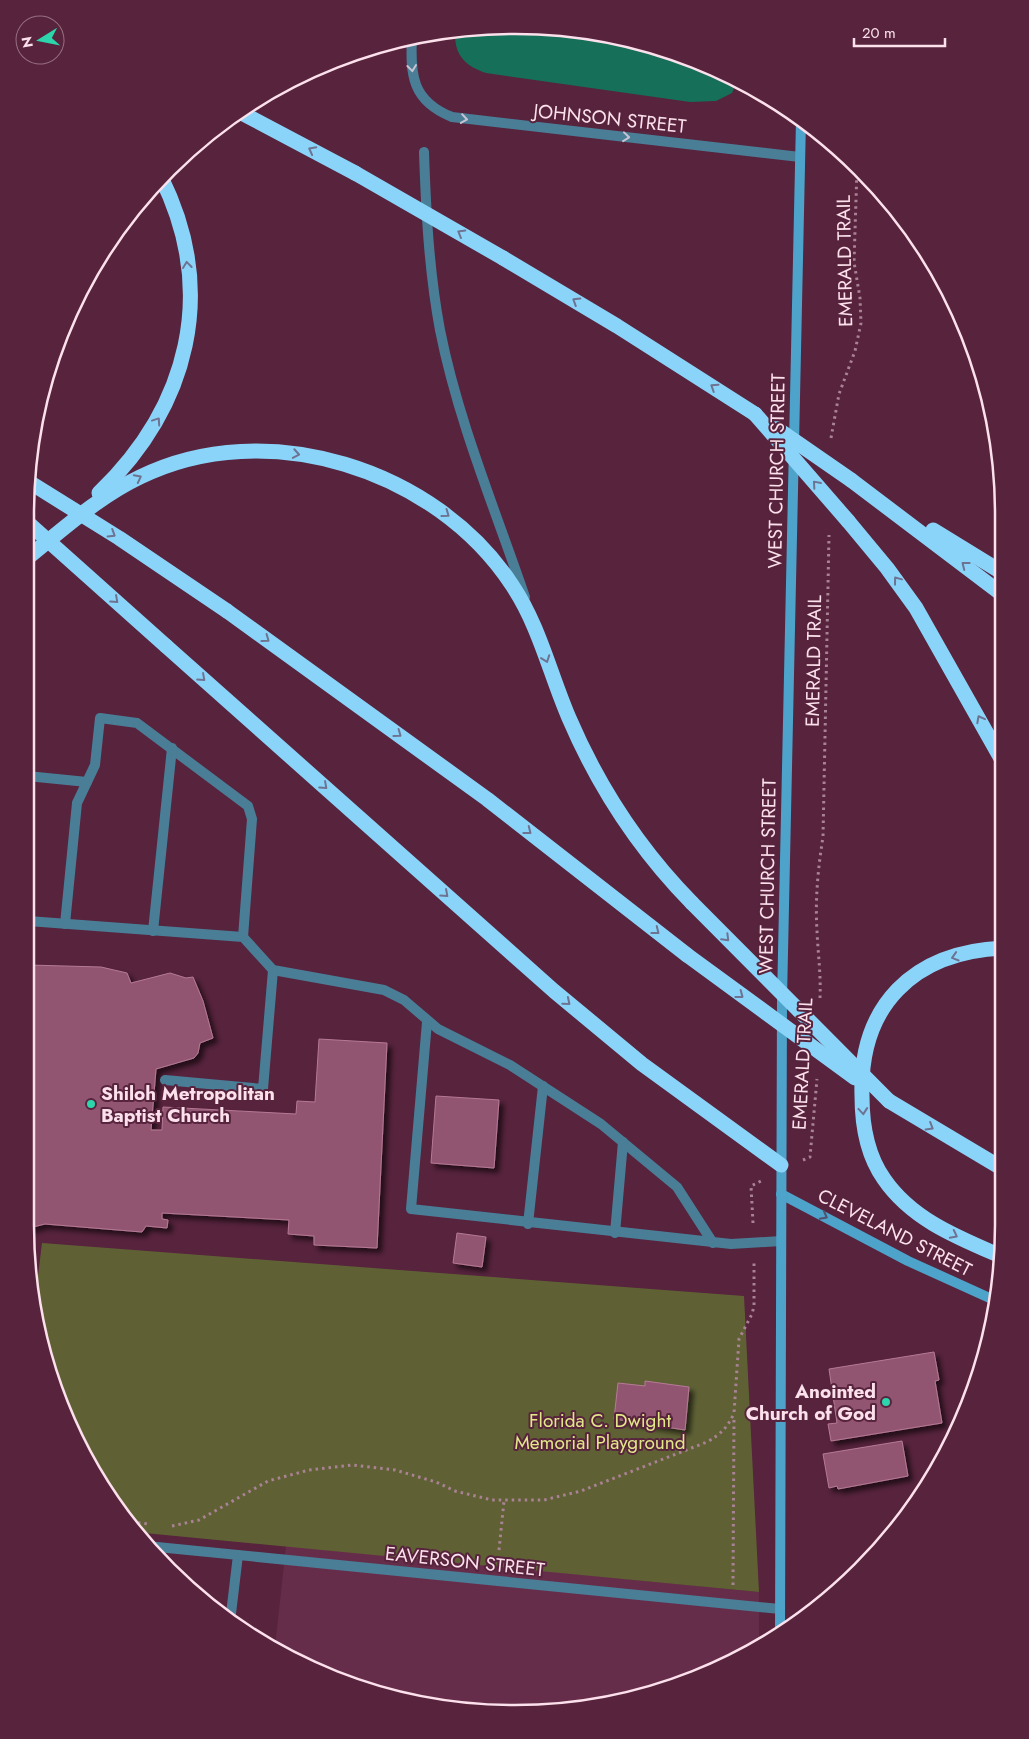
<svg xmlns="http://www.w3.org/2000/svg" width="1029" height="1739" viewBox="0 0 1029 1739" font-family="Jost,sans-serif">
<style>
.built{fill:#662d4a}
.green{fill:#5f6135}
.water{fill:#156f59}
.building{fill:#915471;stroke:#b67a95;filter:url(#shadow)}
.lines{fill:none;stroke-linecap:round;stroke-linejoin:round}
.path{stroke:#aa8295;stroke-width:3;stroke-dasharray:2.5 4;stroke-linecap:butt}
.lane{stroke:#4a7d96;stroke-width:10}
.street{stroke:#4a7d96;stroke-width:10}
.secondary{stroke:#4da3ca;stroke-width:10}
.highway{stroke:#8bd4f9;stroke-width:15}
.highway-bridge{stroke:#8bd4f9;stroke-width:15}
.oneway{stroke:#c7c3d2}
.oneway2{stroke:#6e7392}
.oneway3{stroke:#54506e}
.poi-dot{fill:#2cd5ab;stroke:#57233d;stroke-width:2}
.labels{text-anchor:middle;stroke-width:4;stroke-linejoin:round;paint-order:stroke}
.street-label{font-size:19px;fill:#fce1ec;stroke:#57233d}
.poi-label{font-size:19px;font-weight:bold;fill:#fce1ec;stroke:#57233d;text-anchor:start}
.park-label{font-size:19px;fill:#e2e788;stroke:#57233d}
.rim{fill:none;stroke:#fce1ec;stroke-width:2.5}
</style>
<defs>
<filter id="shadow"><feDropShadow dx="4.5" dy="4.5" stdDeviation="2.5" flood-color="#0009"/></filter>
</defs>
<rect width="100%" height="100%" fill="#57233d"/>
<path class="built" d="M286,1546L759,1592V1646L731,1663L672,1688L579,1710L514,1714L357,1688L275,1647Z"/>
<path class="green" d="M42,1243L744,1296L759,1592L134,1532L126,1522L76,1441L51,1382L34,1309Z"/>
<path class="water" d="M515,25L610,34L702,62L737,81L732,93L716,101L690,102L486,73C465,66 454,55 455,31Z"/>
<g class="building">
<path d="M28,965L101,967L127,973L131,983L170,973L186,978L193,977L203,1001L213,1038L200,1043L198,1053L194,1058L156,1069L151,1130H162L163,1107L296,1114L297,1101L315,1102L319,1039L387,1043L377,1248L314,1245V1236L288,1234L289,1220L162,1213V1219L168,1220L167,1228L146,1226L142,1232L45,1224L29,1228Z"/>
<path d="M436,1096L499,1100L494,1168L431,1163Z"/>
<path d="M457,1233L486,1237L482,1267L453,1263Z"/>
<path d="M934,1352L939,1380L935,1381L942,1423L831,1441L828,1424L837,1423L829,1369Z"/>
<path d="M645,1381L689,1387L685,1430L614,1419L618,1383L645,1386Z"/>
<path d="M902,1441L908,1476L838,1489L837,1486L829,1488L823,1454Z"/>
</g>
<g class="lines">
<g class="path">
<path d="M831,438L839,394L855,351L861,323L860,298L854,262L857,169"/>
<path d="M820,998C821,975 818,954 817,931C815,900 818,868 823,837L829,535"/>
<path d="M803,1160L810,1157L817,1079"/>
<path d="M753,1223L751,1186L761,1181"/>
<path d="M125,1521L148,1524"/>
<path d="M172,1526L199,1520L268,1481L309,1470L353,1465L395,1470L436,1482L455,1491L492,1500H544L581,1491L707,1442C721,1434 728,1427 734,1413L739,1339L752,1314L754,1306V1262"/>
<path d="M499,1550L504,1501"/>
<path d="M733,1585L734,1416"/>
</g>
<g class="lane">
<path d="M424,152C426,212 429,271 440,330C458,421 495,509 525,597"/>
<path d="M27,776L87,782"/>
<path d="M28,921L243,937L273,970L384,990L404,1000L438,1029L510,1065L601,1124L677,1187L713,1243"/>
<path d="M65,924L77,803L95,765L100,718L137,723L248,806L252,819L243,937"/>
<path d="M153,931L172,748"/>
<path d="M427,1022L411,1209L731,1244L781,1241"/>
<path d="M165,1080L263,1089L273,970"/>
<path d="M528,1224L543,1086"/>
<path d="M615,1233L623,1142"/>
<path d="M230,1622L238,1555"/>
</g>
<g class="street">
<path d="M412,37C410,75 412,101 452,117L800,157"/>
<path d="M147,1546L780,1609"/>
</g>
<g class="secondary">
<path d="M781,1194L908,1261L994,1300"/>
<path d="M780,1633L782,999L801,120"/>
</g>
<g class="highway">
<path d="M238,111L355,173"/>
<path d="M503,258L617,326L755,414"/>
<path d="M851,480L1003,595"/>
<path d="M99,493C189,406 218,292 161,177"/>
<path d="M848,521L887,568L916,608L1003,762"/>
<path d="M933,530L1003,573"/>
<path d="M26,559C62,530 98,497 140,477C266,415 436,469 512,585C539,625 550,674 569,718C599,788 639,849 692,903"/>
<path d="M227,611L487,799L687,955"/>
<path d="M166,646L554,991L642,1064L781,1165"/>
<path d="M889,1101L1003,1169"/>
<path d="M1003,1257C959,1238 912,1220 884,1179C867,1155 862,1125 862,1096C859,1006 913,952 1003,948"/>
</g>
<g class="highway-bridge">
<path d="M355,173L503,258"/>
<path d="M755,414L848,521"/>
<path d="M773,426L851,480"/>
<path d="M26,480L119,538L227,611"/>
<path d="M26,521L166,646"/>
<path d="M692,903L889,1101"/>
<path d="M687,955L855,1078"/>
</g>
</g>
<defs><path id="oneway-chevron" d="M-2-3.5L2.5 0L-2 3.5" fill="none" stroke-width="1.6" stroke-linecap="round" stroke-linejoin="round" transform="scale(1.25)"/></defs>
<g class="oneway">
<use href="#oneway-chevron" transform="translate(412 68) rotate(83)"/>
<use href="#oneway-chevron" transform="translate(464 119) rotate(8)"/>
<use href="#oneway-chevron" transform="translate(626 137) rotate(6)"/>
</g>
<g class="oneway2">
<use href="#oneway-chevron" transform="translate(312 150) rotate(-152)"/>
<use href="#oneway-chevron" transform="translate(461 233) rotate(-150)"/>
<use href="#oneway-chevron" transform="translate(187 265) rotate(-97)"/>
<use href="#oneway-chevron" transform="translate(576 301) rotate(-148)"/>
<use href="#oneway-chevron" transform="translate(714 387) rotate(-147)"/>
<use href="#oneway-chevron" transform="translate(157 421) rotate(-56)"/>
<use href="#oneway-chevron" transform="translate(296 454) rotate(10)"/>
<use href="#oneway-chevron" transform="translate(138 478) rotate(-27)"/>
<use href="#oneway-chevron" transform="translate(816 484) rotate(-131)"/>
<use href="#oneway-chevron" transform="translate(446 514) rotate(36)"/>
<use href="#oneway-chevron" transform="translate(112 534) rotate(32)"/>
<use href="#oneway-chevron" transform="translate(965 565) rotate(-142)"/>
<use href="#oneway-chevron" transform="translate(897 580) rotate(-127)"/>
<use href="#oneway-chevron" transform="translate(115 600) rotate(42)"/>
<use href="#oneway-chevron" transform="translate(266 639) rotate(36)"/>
<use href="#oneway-chevron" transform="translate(546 659) rotate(70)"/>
<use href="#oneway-chevron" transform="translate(202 678) rotate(42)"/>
<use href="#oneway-chevron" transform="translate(980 719) rotate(-118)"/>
<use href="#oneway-chevron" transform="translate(398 734) rotate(36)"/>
<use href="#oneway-chevron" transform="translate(324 786) rotate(42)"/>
<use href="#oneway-chevron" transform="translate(528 831) rotate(38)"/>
<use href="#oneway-chevron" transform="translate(445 894) rotate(42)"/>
<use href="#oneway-chevron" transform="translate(656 931) rotate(38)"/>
<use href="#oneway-chevron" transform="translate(726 938) rotate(45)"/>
<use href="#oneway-chevron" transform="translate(955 957) rotate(163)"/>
<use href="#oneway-chevron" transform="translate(740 995) rotate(37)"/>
<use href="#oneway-chevron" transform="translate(567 1002) rotate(40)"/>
<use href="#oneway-chevron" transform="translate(863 1111) rotate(85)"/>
<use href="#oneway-chevron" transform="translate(930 1127) rotate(31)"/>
<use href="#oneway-chevron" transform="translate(954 1235) rotate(27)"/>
</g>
<use class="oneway3" href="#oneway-chevron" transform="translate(824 1216) rotate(28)"/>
<g class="poi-dot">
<circle cx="91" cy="1104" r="5"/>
<circle cx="886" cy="1402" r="5"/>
</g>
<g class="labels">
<g class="street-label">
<text transform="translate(610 118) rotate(6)" y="7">JOHNSON STREET</text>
<text transform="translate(844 261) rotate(-91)" y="7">EMERALD TRAIL</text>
<text transform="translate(776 471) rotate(-89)" y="7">WEST CHURCH STREET</text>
<text transform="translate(813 661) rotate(-89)" y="7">EMERALD TRAIL</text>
<text transform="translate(767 876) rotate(-89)" y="7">WEST CHURCH STREET</text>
<text transform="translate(802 1064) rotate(-87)" y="7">EMERALD TRAIL</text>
<text transform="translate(895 1232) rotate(27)" y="7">CLEVELAND STREET</text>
<text transform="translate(465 1561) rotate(6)" y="7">EAVERSON STREET</text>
</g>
<g class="poi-label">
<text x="101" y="1100">Shiloh Metropolitan<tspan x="101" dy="22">Baptist Church</tspan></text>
<text x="876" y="1398" text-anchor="end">Anointed<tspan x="876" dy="22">Church of God</tspan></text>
</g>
<g class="park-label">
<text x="600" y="1427">Florida C. Dwight<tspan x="600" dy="22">Memorial Playground</tspan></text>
</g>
</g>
<path d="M0 0H1029V1739H0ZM514 34H515A480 480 0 0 1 995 514V1225A480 480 0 0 1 515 1705H514A480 480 0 0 1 34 1225V514A480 480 0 0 1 514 34Z" fill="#57233d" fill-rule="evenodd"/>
<path class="rim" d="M514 34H515A480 480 0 0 1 995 514V1225A480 480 0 0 1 515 1705H514A480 480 0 0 1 34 1225V514A480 480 0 0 1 514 34Z"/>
<g transform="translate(40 40) rotate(260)"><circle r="24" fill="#57233d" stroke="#996f83"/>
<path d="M0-4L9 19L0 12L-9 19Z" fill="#2cd5ab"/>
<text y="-8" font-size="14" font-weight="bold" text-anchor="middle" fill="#fce1ec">N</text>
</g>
<path d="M854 38v8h91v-8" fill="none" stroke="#fce1ec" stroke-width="2.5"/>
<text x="862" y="38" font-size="15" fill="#fce1ec" stroke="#57233d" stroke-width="4" paint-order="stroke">20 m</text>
</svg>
